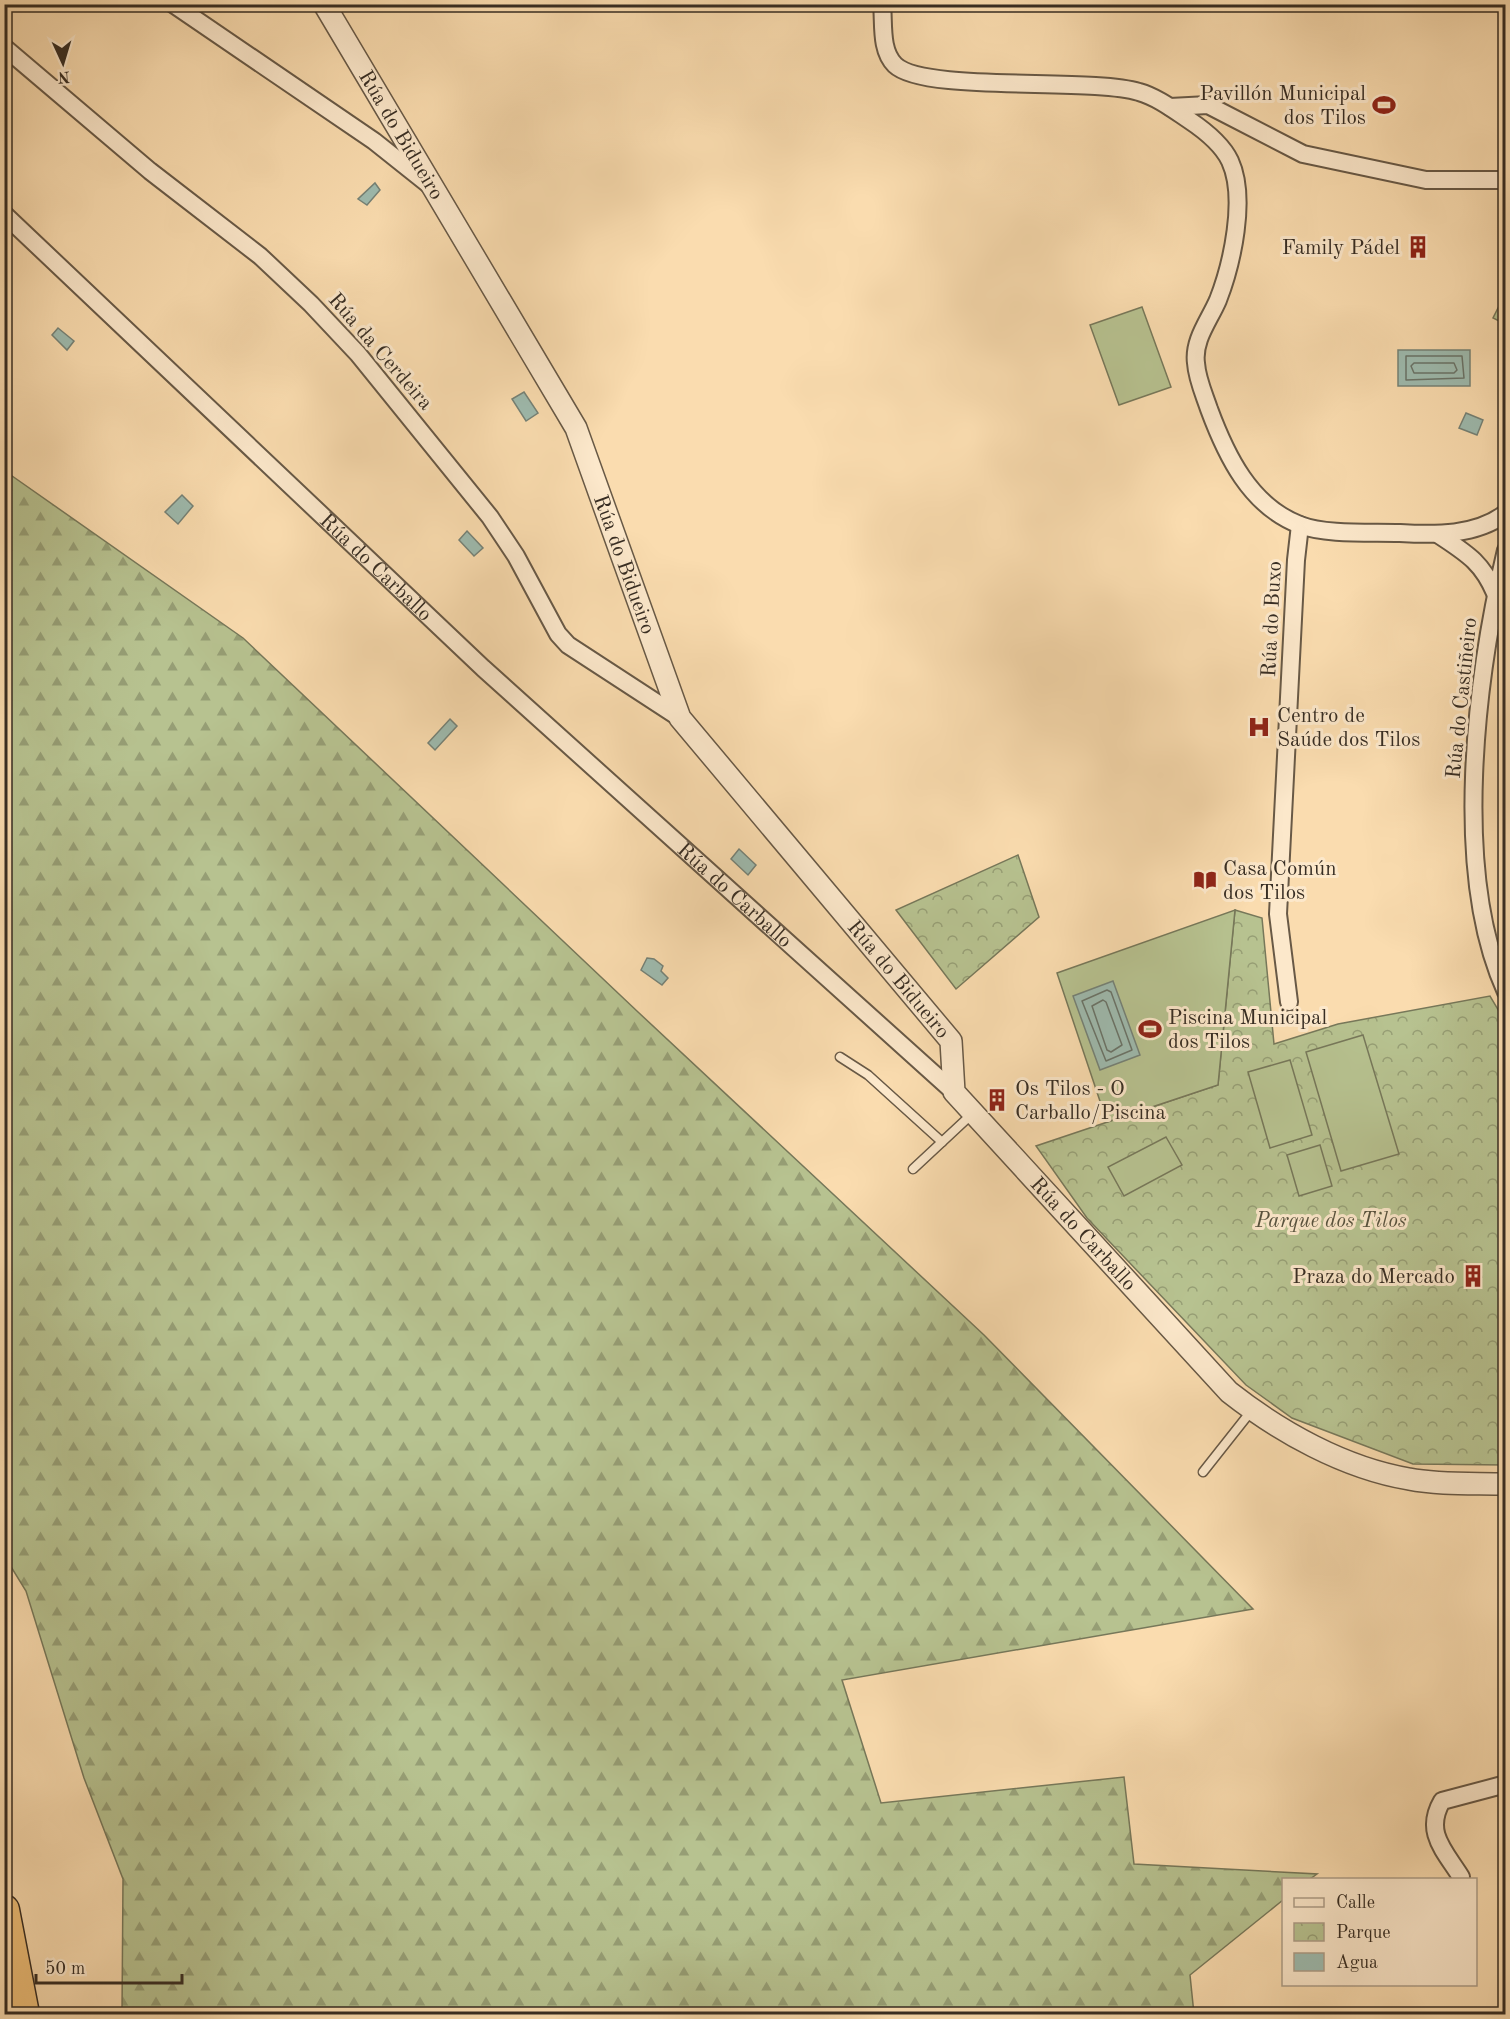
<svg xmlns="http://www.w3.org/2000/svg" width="1510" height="2019" viewBox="0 0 1510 2019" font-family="'Old Standard TT',serif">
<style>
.forest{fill:url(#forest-firs);stroke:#77785a;stroke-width:1.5}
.park{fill:url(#park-crowns);stroke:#77785a;stroke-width:1.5}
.garden{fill:#b7c290;stroke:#77785a;stroke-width:1.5}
.water{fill:#9ebbaf;stroke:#758277;stroke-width:1.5}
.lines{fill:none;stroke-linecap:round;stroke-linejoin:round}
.shore{stroke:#6a7469;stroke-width:1.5}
.service-casing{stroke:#685946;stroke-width:11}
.minor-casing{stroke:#685946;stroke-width:20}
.tertiary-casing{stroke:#685946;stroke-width:24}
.motorway-casing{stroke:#372d23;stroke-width:33}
.service{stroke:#fce8cb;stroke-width:8}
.minor{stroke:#fce8cb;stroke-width:16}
.tertiary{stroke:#fce8cb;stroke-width:21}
.motorway{stroke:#edbe78;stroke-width:30}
.labels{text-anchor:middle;stroke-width:6;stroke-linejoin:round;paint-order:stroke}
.poi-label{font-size:21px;fill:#372d23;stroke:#fce8cb;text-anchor:start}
.street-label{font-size:21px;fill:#372d23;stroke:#fce8cb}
.park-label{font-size:21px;font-style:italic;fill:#57523e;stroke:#fce8cb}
</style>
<defs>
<pattern id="forest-firs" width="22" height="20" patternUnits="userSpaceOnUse" patternTransform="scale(1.5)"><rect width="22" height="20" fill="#b7c290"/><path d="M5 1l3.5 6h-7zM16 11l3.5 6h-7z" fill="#969e75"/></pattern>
<pattern id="park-crowns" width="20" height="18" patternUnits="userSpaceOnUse" patternTransform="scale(1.5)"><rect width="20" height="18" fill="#b7c290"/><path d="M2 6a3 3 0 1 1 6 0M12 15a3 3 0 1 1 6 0" fill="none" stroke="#969e75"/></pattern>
</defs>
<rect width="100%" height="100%" fill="#fadcaf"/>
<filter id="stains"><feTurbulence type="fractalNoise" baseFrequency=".00333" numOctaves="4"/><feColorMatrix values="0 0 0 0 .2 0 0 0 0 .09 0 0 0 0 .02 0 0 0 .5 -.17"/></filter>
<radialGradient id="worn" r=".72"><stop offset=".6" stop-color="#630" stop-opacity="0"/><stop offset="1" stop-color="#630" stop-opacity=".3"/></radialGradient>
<path class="forest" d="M5,471L243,638L638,1012L984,1335L1253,1609L842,1680L881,1803L1124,1777L1134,1864L1317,1874L1310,1879L1284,1880L1283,1900L1190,1975L1194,2014H122L123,1879L84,1778L26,1591L5,1557Z"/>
<g class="park">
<path d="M1018,855L1039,917L956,989L896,910Z"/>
<path d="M1235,910L1262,918L1274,1044L1338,1024L1490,996L1506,1023L1505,1465L1413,1464L1292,1418L1246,1385L1087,1218L1036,1146L1218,1085Z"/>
</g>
<g class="garden">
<path d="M1505,294V324L1493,318Z"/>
<path d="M1142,307L1171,387L1119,405L1090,325Z"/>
<path d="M1235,910L1218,1085L1107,1122L1057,973Z"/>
<path d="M1363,1035L1399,1154L1341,1171L1306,1052Z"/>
<path d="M1290,1060L1312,1135L1270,1148L1248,1072Z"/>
<path d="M1166,1137L1182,1165L1124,1196L1108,1167Z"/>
<path d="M1320,1145L1332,1186L1299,1196L1287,1155Z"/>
</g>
<g class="water">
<path d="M375,183L380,190L367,205L358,199Z"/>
<path d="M58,328L74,341L67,350L52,335Z"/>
<rect x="1398" y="350" width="72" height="36"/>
<path d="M524,392L538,413L526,421L512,399Z"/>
<path d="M1466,413L1483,420L1477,435L1459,428Z"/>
<path d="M182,495L193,506L178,524L165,512Z"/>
<path d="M467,531L483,548L474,556L459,540Z"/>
<path d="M450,719L457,726L435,750L428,743Z"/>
<path d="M739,849L756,865L748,875L731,859Z"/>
<path d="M647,958L654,959L663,966L661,971L668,978L662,985L641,970Z"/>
<path d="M1113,981L1140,1055L1100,1070L1073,996Z"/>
</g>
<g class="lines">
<g class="shore">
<path d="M1406,356H1462L1464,378L1406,380Z"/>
<path d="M1414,363H1454L1457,370L1454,373H1414L1411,366Z"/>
<path d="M1107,990L1111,992L1132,1050L1106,1061L1082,1001Z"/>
<path d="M1103,1000L1106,1002L1122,1045L1111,1052L1107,1050L1092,1006Z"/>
</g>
<g class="service-casing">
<g id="service">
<path d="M840,1057L868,1075L942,1142"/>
<path d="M913,1169L972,1114"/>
<path d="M1203,1472L1252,1410"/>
</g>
</g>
<g class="minor-casing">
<g id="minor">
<path d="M173,4L374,141L428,184"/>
<path d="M882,4C884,24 880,50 895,65C924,93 1090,77 1139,92C1157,97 1174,110 1189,120C1204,130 1222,144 1230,161C1247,198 1232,264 1218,300C1209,321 1193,340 1196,363C1197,379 1204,394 1209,409C1226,455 1250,506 1300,525C1326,535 1371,532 1400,533C1435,535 1476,536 1506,513"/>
<path d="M4,47L150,171L260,256L311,304L358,354L490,517L516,556L558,634L568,645L680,718"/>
<path d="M1170,107L1208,105L1303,154L1426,180H1506"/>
<path id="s1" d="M4,214L483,668L954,1092"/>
<path d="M1439,535C1466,553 1482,562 1495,593"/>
<path d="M1506,550C1476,676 1451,872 1506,992"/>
<path d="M1289,1002L1278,914L1296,560L1300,525"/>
<path d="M1461,1877C1444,1850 1424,1832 1442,1801L1506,1784"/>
</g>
</g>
<g class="tertiary-casing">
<g id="tertiary">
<path id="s2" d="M324,4L576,428L680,718L951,1041L954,1092L1229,1392C1280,1432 1344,1468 1409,1479C1440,1485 1474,1483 1506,1484"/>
</g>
</g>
<g class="motorway-casing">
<path id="motorway" d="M4,1910L24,2014"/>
</g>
<use href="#service" class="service"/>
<use href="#minor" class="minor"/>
<use href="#tertiary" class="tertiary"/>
<use href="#motorway" class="motorway"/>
</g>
<defs>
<g id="stadium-bare" transform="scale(1.8)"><path d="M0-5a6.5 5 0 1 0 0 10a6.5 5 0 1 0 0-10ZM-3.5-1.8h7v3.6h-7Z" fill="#8f2418" stroke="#fce8cb" stroke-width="2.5" paint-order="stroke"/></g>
<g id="building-bare" transform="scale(1.8)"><path d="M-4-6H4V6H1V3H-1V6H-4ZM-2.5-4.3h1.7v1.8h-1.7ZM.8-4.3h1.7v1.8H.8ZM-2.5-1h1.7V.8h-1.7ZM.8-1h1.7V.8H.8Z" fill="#8f2418" stroke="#fce8cb" stroke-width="2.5" paint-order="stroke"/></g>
<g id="hospital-bare" transform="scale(1.8)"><path d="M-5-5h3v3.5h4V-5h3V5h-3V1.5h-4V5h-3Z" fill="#8f2418" stroke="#fce8cb" stroke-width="2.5" paint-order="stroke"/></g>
<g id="library-bare" transform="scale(1.8)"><path d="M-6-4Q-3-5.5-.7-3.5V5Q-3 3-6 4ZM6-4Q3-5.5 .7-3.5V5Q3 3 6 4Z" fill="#8f2418" stroke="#fce8cb" stroke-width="2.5" paint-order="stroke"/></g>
</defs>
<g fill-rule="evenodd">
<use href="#stadium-bare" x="1384" y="105"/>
<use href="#building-bare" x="1418" y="247"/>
<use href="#hospital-bare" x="1259" y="727"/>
<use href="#library-bare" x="1205" y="880"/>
<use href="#stadium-bare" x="1150" y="1029"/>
<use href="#building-bare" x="997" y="1100"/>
<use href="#building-bare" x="1473" y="1276"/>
</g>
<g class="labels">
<g class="poi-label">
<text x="1366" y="100" text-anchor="end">Pavillón Municipal<tspan x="1366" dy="24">dos Tilos</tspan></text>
<text x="1400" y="254" text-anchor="end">Family Pádel</text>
<text x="1277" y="722">Centro de<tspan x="1277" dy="24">Saúde dos Tilos</tspan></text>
<text x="1223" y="875">Casa Común<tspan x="1223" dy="24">dos Tilos</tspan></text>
<text x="1168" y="1024">Piscina Municipal<tspan x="1168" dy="24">dos Tilos</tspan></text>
<text x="1015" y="1095">Os Tilos - O<tspan x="1015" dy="24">Carballo/Piscina</tspan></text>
<text x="1455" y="1283" text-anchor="end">Praza do Mercado</text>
</g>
<g class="street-label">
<text dy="7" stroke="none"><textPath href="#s2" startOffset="152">Rúa do Bidueiro</textPath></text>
<text transform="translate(381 351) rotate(49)" y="7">Rúa da Cerdeira</text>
<text dy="7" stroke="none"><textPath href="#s2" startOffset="638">Rúa do Bidueiro</textPath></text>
<text dy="7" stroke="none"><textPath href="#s1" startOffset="513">Rúa do Carballo</textPath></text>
<text transform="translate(1271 619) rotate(-87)" y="7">Rúa do Buxo</text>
<text transform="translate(1461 698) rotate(-84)" y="7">Rúa do Castiñeiro</text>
<text dy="7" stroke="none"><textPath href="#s1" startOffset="999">Rúa do Carballo</textPath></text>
<text dy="7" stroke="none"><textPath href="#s2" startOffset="1142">Rúa do Bidueiro</textPath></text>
<text dy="7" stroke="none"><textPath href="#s2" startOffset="1466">Rúa do Carballo</textPath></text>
</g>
<g class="park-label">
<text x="1331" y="1227">Parque dos Tilos</text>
</g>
</g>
<rect width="1510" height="2019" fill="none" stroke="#fadcaf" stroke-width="24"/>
<rect x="6" y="6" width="1498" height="2007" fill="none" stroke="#372d23" stroke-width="3"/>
<rect x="12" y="12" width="1486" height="1995" fill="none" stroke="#372d23" stroke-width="1.5"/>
<rect x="1282" y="1878" width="195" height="108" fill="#fce8cb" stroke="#ad9d88" stroke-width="1.5"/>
<rect x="1294" y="1898" width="30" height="9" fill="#fce8cb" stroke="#ad9d88" stroke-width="1.5"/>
<text x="1336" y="1908" font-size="18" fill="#372d23">Calle</text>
<rect x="1294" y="1923" width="30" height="18" fill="url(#park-crowns)" stroke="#ad9d88" stroke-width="1.5"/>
<text x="1336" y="1938" font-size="18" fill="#372d23">Parque</text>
<rect x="1294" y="1953" width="30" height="18" fill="#9ebbaf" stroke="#ad9d88" stroke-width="1.5"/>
<text x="1336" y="1968" font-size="18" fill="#372d23">Agua</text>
<g transform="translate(63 63) rotate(176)" stroke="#fce8cb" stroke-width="4.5" paint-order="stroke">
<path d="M0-4.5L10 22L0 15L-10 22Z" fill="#372d23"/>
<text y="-9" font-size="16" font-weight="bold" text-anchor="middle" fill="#372d23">N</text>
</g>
<path d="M36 1974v9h146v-9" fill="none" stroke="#372d23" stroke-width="3"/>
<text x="45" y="1974" font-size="18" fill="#372d23" stroke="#fce8cb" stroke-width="4.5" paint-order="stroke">50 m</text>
<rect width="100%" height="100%" filter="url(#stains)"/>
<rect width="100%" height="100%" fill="url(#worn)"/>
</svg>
